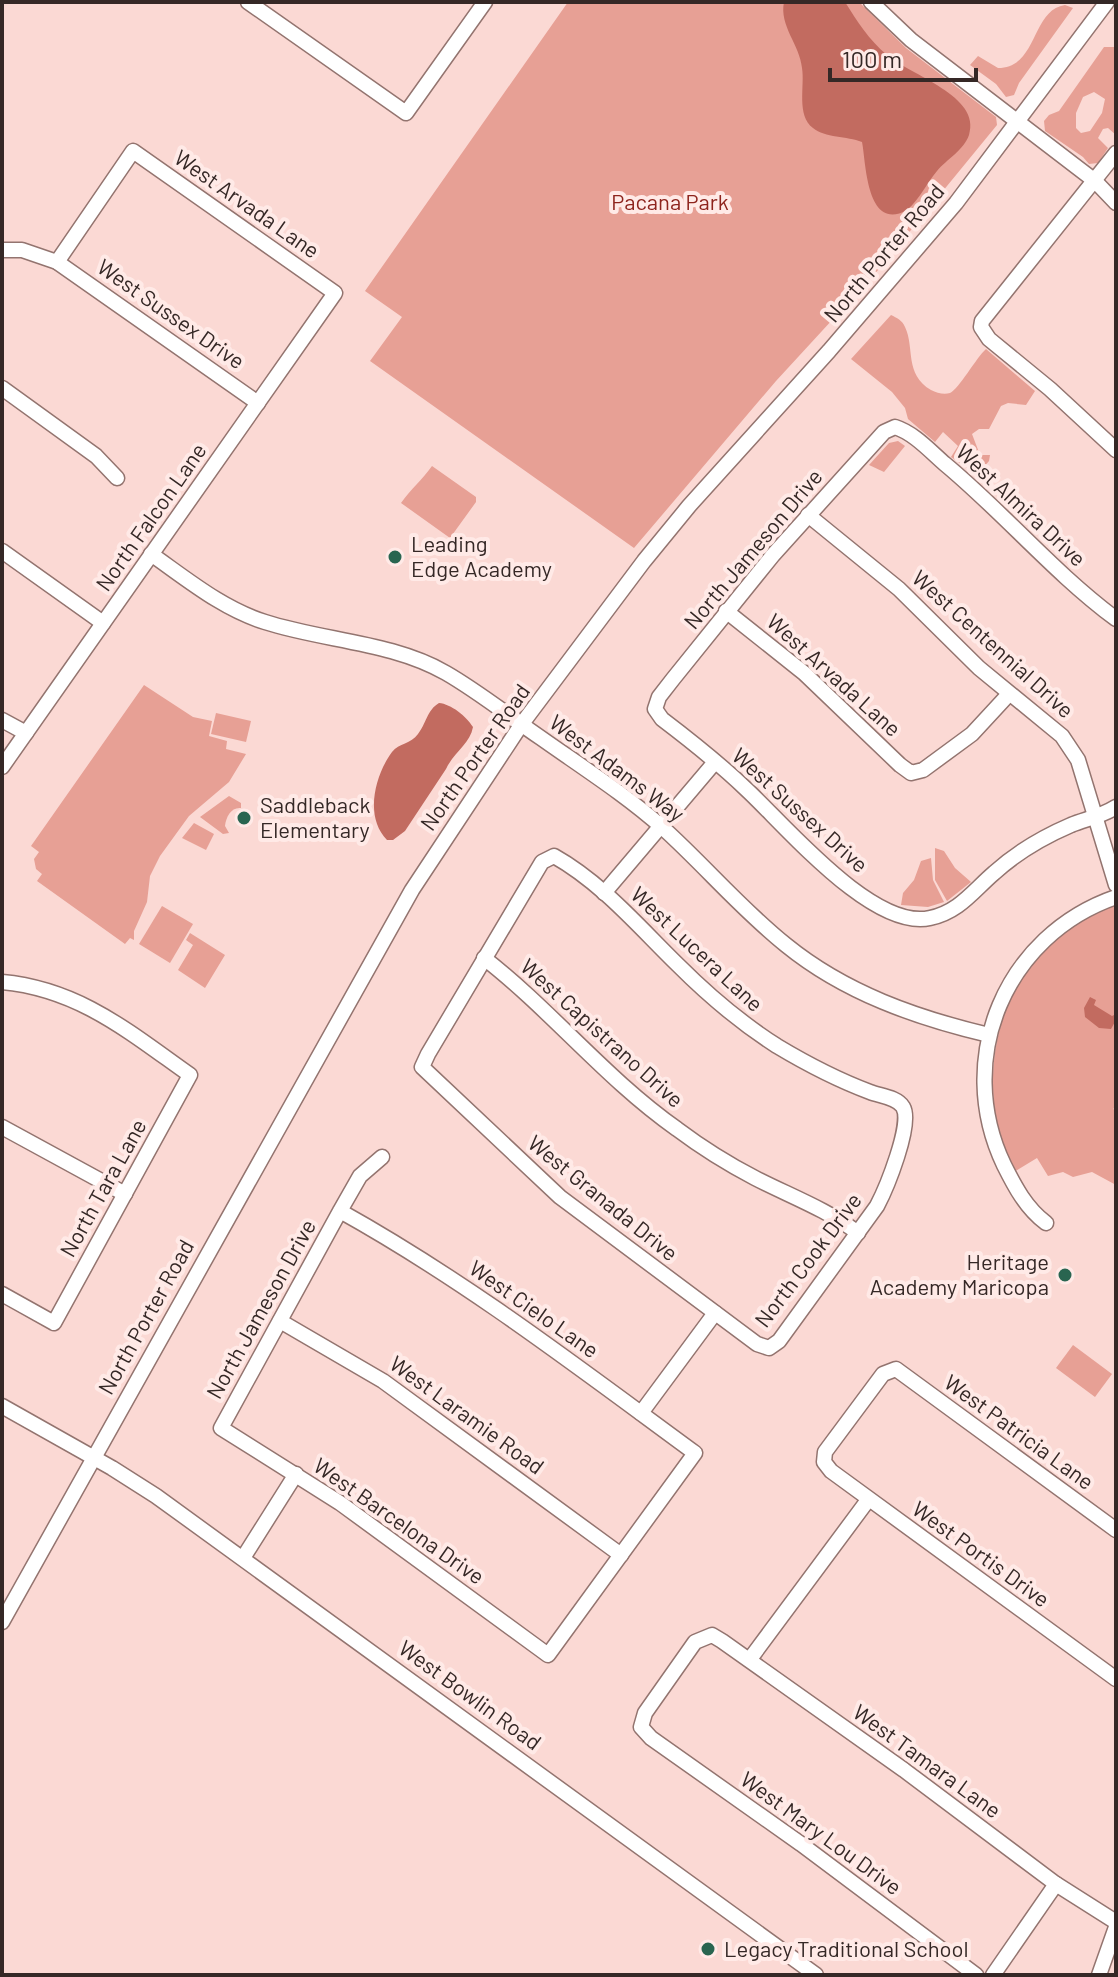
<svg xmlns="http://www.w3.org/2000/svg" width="1118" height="1977" viewBox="0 0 1118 1977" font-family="Barlow,sans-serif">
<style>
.green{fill:#e7a095;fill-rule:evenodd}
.water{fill:#c26b60}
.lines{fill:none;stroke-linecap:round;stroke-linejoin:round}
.minor-casing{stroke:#93746f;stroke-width:17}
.minor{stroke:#fff;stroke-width:14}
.poi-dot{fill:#296550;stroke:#ffeae7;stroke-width:3}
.labels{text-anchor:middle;stroke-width:8;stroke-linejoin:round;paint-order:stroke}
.park-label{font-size:22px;fill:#8e241d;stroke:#ffeae7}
.street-label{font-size:22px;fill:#352826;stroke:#ffeae7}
.poi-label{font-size:22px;fill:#352826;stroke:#ffeae7;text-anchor:start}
</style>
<rect width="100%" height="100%" fill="#fbd9d4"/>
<g class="green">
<path d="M568,2H859L906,48L996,117L997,125L879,269L776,381L634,548L370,361L402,317L365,291Z"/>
<path d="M1065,5L1073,8L1019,83L1014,95L1006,97L996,84L970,65L978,56L998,68C1038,68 1031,10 1065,5Z"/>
<path d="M1104,47H1116V135L1108,128L1103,129L1098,138L1108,148L1098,163L1089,164L1083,157L1045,131L1044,121L1049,115L1059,111ZM1094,92L1105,99L1102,113L1090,131L1081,133L1076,128V113L1083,97Z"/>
<path d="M891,315C897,318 902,320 905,327C915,348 904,374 931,390C937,393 944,395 950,393C959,389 976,358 986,349L1035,391L1026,405L1008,403L1001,406L989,429H979L972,434L980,455H990L989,461L977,475L951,457L958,446L943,432L935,442L908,419L905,408L892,392L851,359Z"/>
<path d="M898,441L905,446L884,472L869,465L889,443Z"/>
<path d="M432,466L476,497V502L450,538L401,503C411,489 422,480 432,466Z"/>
<path d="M144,685L193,717L212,721L209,736L227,741L226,749L246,754L229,782L189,816L160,856L150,876L147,902L134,931V940L130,938L125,944L37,881L42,874L36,869L34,859L39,852L31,846Z"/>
<path d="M216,713L251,721L246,742L211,734Z"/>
<path d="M229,796L241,803V808C231,807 226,817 225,826L229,833L223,834L200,817Z"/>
<path d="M194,823L214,834L206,850L182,838Z"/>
<path d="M935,848L944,851L955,868L971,882L947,901L935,880Z"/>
<path d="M931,858L933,880L944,902L928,907L901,905L903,893L914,880L921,861Z"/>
<path d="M1116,904V1107L1113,1109L1116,1110V1185L1092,1172L1073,1177L1063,1172L1048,1176L1037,1158L1014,1172C1008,1157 1000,1141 997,1126C983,1051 1005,975 1067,928C1081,918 1100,911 1116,904Z"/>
<path d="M162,906L193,924L170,963L139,944Z"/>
<path d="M190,933L225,955L205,988L178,970L193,945L186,940Z"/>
<path d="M1073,1345L1112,1374L1095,1397L1056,1368Z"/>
</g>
<g class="water">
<path d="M784,2H845C857,21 869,40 887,55C910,75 982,96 969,135C964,150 947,159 937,171C926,184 920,199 907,210C866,233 866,161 862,142C847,136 825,138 813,128C796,115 805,86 802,68C800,45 779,26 784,2Z"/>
<path d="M439,703C451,704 466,716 473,727C470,744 454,752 446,769L405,831L393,840H387C364,817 375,775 392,752C399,743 411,744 418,734C426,724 427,710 439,703Z"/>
<path d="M1090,997L1096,1000L1094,1005L1112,1016L1116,1014V1020L1111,1029L1099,1028L1085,1017L1084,1008Z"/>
</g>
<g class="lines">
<g class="minor-casing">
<g id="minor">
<path d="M248,2L406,113L485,2"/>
<path d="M871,2L911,40L1095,181L1116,203"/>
<path d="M1116,153L982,321L981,327L989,339L1050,389L1116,450"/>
<path d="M2,250H22L57,262L258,403"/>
<path d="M2,388L96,456L117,478"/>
<path d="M808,515L899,589L979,668L1062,736L1078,760L1116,885"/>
<path d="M2,551L103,623"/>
<path d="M151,554C188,580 223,609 265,622C324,641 392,642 446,673C479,692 510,717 541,738C582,767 626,795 663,828C705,866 742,910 786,945C845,993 917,1018 989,1035"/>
<path d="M726,611L804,673L900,765L911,773L923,770L972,734L1009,694"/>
<path d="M1116,619C1054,573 1004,513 945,464C930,451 914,433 895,427L884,432L773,555L673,679L659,697L655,709L662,719C691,741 720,764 746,789C785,825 873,931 930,918C959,912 973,891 994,873C1016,853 1043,837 1071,825C1086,819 1102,816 1116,807"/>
<path d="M2,720L26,733"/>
<path d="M2,767L335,293L133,151L57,262"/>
<path d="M554,856C602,883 639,927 678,965C708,995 741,1023 777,1046C807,1064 838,1080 870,1092C880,1096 897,1097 903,1107C913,1124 886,1189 877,1206L779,1341L769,1348L757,1344L560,1197L422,1067L428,1054L542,862Z"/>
<path d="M604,893L715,762"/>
<path d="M484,958C552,1011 606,1079 677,1129C701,1147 728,1164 755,1178C790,1196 826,1209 858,1233"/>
<path d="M2,982C79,989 129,1032 190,1075L54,1323L2,1294"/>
<path d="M2,1127L125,1194"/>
<path d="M340,1211C466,1281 579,1368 695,1453L548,1655L340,1503L221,1428L340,1211L360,1176L382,1157"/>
<path d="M1046,1223C1026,1208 1015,1187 1004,1165C953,1058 1006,935 1116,897"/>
<path d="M280,1321L383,1381L621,1555"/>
<path d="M2,1406L112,1468L156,1496L816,1975"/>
<path d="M641,1413L715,1313"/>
<path d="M1116,1530L896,1369L883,1374L825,1452L824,1462L831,1471L1116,1679"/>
<path d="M243,1558L296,1474"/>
<path d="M2,1622L412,890L521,725L644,561L689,506L829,351L956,203L1107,2"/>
<path d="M750,1659L868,1500"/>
<path d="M976,1975L801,1844L651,1738L641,1727L645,1713L695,1642L712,1635L722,1641L904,1770L1056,1884L1116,1922"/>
<path d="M993,1975L1056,1884"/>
<path d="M1099,1975L1116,1927"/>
</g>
</g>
<use href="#minor" class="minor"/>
</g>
<g class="poi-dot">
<circle cx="395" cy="557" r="8"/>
<circle cx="244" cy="818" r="8"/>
<circle cx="1065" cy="1275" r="8"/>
<circle cx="708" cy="1949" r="8"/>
</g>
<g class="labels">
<g class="park-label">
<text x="670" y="210">Pacana Park</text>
</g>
<g class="street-label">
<text transform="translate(247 204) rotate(35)" y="8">West Arvada Lane</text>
<text transform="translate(884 253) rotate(-50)" y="8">North Porter Road</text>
<text transform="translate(171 314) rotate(35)" y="8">West Sussex Drive</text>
<text transform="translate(1021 505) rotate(43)" y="8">West Almira Drive</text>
<text transform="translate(151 517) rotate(-55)" y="8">North Falcon Lane</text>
<text transform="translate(753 549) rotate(-50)" y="8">North Jameson Drive</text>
<text transform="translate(993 644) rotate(42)" y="8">West Centennial Drive</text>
<text transform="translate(834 675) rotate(42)" y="8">West Arvada Lane</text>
<text transform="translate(475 757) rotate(-55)" y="8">North Porter Road</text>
<text transform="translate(617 768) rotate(37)" y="8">West Adams Way</text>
<text transform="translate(800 810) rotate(42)" y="8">West Sussex Drive</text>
<text transform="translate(697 949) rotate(43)" y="8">West Lucera Lane</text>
<text transform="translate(602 1033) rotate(42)" y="8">West Capistrano Drive</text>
<text transform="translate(103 1188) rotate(-61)" y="8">North Tara Lane</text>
<text transform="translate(603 1198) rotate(39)" y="8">West Granada Drive</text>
<text transform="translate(808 1260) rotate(-53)" y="8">North Cook Drive</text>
<text transform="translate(261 1309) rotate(-61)" y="8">North Jameson Drive</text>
<text transform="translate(534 1309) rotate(35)" y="8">West Cielo Lane</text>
<text transform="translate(146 1317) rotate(-61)" y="8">North Porter Road</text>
<text transform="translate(467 1415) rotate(36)" y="8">West Laramie Road</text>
<text transform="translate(1019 1432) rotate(36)" y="8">West Patricia Lane</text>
<text transform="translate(399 1521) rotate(35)" y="8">West Barcelona Drive</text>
<text transform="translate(981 1554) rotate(36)" y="8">West Portis Drive</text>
<text transform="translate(470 1695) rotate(36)" y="8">West Bowlin Road</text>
<text transform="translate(927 1761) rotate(36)" y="8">West Tamara Lane</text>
<text transform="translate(821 1833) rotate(36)" y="8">West Mary Lou Drive</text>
</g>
<g class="poi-label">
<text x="411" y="552">Leading<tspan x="411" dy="25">Edge Academy</tspan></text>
<text x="260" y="813">Saddleback<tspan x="260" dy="25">Elementary</tspan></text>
<text x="1049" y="1270" text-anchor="end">Heritage<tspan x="1049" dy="25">Academy Maricopa</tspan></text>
<text x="724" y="1957">Legacy Traditional School</text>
</g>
</g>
<rect width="1118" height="1977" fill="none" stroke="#352826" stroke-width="8"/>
<path d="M830 68v12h146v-12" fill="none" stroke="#352826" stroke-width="4"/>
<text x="842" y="68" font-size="24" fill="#352826" stroke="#ffeae7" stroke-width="6" paint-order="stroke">100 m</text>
</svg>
